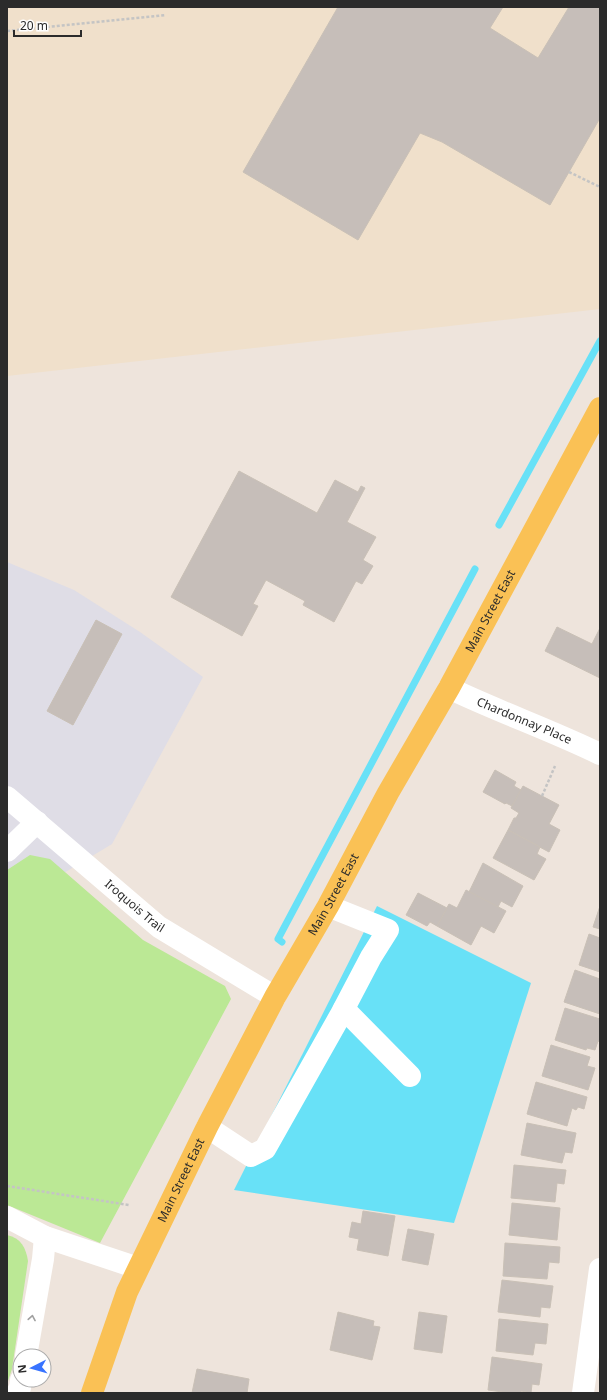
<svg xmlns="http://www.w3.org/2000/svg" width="607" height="1400" viewBox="0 0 607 1400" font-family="'Noto Sans',sans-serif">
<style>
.industrial{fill:#dfdde6}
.education{fill:#f0e0cb}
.green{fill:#bbe895}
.water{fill:#68e1f7}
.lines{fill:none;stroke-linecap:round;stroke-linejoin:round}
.stream{stroke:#68e1f7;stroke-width:7}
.building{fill:#c6beb9;stroke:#c9c0b6}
.path{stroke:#c4c4c4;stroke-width:2.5;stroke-dasharray:3 2;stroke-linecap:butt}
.minor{stroke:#fff;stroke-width:22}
.major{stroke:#fac155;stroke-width:22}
.oneway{stroke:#a0a0a0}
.labels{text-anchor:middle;stroke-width:3;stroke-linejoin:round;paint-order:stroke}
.street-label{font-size:12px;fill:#2b2b2b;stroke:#fff}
</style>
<rect width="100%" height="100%" fill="#eee4dc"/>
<path class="industrial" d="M7,562L74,590L140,632L203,677L112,844L19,900L7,923Z"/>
<path class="education" d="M7,7H600V309L7,376Z"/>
<g class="green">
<path d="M30,855L50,859L143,940L225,986L231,999L100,1243L7,1205V870Z"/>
<path d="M7,1235C21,1238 26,1248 28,1261L12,1369L7,1384Z"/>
</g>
<path class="water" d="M377,906L531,983L454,1223L234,1190Z"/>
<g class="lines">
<g class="stream">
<path d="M499,525L600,341"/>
<path d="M282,942L278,939L475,569"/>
</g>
</g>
<g class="building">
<path d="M338,7H503L490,28L538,58L569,7H600V118L550,205L442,142L420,133L358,240L243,172Z"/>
<path d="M239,471L317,513L335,480L358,492L361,486L365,488L347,522L376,537L363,560L373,566L362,584L356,581L334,622L303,605L305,601L266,580L253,604L258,606L242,636L171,597Z"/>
<path d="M96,620L122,634L73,725L47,711Z"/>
<path d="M557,627L592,644L600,628V678L545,651Z"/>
<path d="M495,770L516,782L514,786L521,790L512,806L506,803L505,804L483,792Z"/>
<path d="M523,786L559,805L549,824L560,830L549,852L508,830L514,818H516L519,813L511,808Z"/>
<path d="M508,830L540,847L537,854L546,859L534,880L493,858Z"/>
<path d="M483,863L523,886L512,907L501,901L498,907L469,892Z"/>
<path d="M466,890L506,911L494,933L481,926L471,945L437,926L449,904L457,908Z"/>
<path d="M418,893L447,908L437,926L430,922L427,926L406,915Z"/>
<path d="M600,906V929L593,927Z"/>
<path d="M589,934L600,938V972L579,965Z"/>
<path d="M575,970L600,979V1014L564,1002Z"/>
<path d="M565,1008L600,1019V1042L598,1041L595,1050L587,1048L586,1050L555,1040Z"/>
<path d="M551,1045L590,1057L587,1066L595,1068L588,1090L542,1076Z"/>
<path d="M536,1082L587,1097L584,1109L578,1107L576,1110L572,1108L567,1126L527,1114Z"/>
<path d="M527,1123L576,1133L572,1153L565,1152L562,1163L521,1155Z"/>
<path d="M514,1165L566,1170L564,1184L557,1183L555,1202L511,1198Z"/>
<path d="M512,1203L560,1208L557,1240L509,1235Z"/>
<path d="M363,1211L395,1216L388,1256L357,1250L359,1239L349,1237L352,1222L361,1224Z"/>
<path d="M408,1229L434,1234L428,1265L402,1260Z"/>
<path d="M505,1243L560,1247L559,1263L549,1262L547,1279L503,1276Z"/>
<path d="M502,1280L553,1286L550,1308L541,1307L540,1317L498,1312Z"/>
<path d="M338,1312L374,1321L373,1326L380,1327L372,1360L330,1350Z"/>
<path d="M419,1312L447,1316L442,1353L414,1349Z"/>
<path d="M499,1319L548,1324L546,1344L535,1343L533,1355L496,1351Z"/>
<path d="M492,1357L542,1364L539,1385L532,1384L531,1393L521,1391V1393H510L488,1390Z"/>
<path d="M197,1369L249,1379L247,1393H192Z"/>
</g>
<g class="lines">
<g class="path">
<path d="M7,31L166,15"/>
<path d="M569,172L600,187"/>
<path d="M542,796L555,766"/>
<path d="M7,1186L129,1205"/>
</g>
<g class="minor">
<path id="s1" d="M449,688C499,712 551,730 600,754"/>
<path id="s2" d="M7,797L159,927L275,997"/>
<path d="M7,851L37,822"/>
<path d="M344,1009L410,1076"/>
<path d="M207,1127L251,1156L265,1149L340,1016L371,957L388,930L328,906"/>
<path d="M7,1217L45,1237L138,1268"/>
<path d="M26,1356L43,1259L45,1237"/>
<path d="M17,1393L20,1388L21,1380"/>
<path d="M583,1393L600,1269"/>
</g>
<path class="major" id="s3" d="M92,1393L127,1292L207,1127L275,997L328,906L388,793L449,688L600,408"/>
</g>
<defs><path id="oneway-chevron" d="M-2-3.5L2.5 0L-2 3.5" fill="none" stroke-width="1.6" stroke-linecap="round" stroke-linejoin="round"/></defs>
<use class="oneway" href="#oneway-chevron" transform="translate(32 1318) rotate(-80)"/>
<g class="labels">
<g class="street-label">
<text dy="4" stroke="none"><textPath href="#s3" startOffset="879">Main Street East</textPath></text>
<text dy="4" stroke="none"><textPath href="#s1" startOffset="82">Chardonnay Place</textPath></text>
<text dy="4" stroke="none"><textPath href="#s3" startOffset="555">Main Street East</textPath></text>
<text dy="4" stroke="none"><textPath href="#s2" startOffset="168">Iroquois Trail</textPath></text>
<text dy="4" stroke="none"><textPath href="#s3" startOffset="231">Main Street East</textPath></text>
</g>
</g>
<rect width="607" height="1400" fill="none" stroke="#2b2b2b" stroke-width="16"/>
<g transform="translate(32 1368) rotate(264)"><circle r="19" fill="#ffffff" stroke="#aaaaaa"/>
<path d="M0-3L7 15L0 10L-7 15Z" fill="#3873ff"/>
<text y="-6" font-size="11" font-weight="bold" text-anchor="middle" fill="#2b2b2b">N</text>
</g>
<path d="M14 30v6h67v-6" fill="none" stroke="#2b2b2b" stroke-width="2"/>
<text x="20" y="30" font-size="12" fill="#2b2b2b" stroke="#ffffff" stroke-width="3" paint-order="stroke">20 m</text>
</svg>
